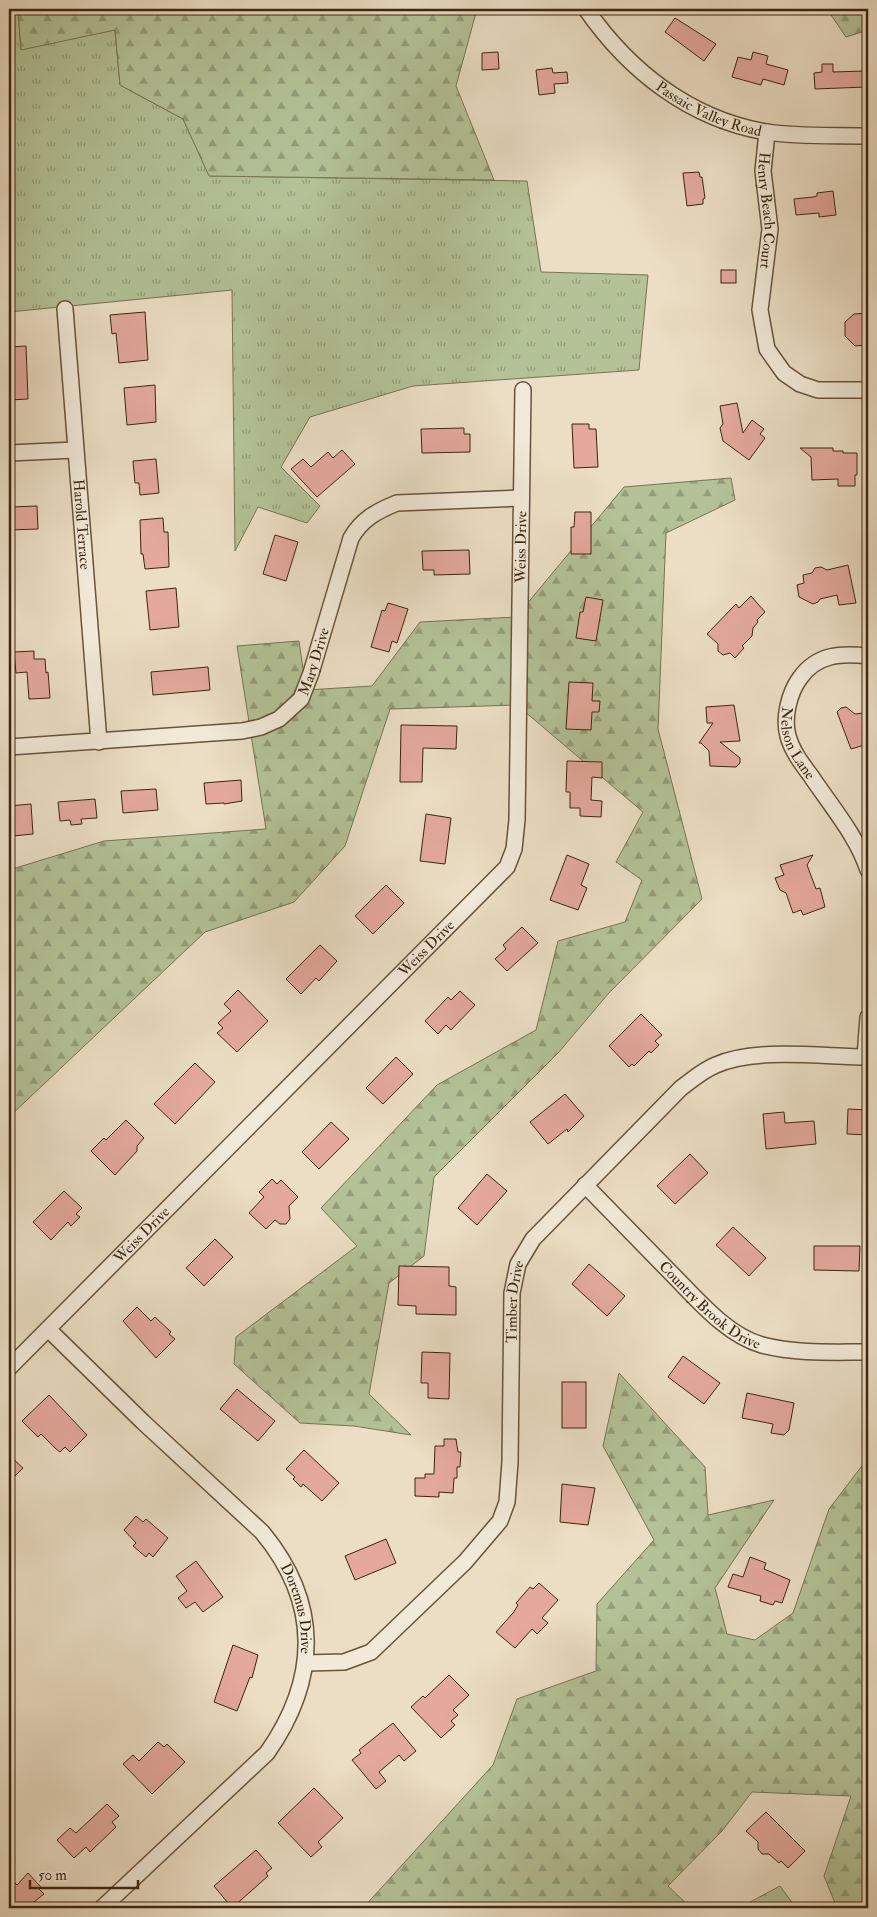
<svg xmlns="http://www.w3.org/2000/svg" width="877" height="1917" viewBox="0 0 877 1917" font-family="'IM FELL Double Pica',serif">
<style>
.grass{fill:url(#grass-tufts);stroke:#787452}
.forest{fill:url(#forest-firs);stroke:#787452}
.building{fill:#e4a99c;stroke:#3d260c}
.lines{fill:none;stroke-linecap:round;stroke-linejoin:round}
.street-casing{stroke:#68543a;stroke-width:18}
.street{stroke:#f2ead9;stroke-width:15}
.labels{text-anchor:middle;stroke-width:4.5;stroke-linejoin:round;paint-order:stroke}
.street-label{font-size:15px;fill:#3d260c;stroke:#f2ead9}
</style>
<defs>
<pattern id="grass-tufts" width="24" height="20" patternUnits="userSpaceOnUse" patternTransform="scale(1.25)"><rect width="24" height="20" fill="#b3c297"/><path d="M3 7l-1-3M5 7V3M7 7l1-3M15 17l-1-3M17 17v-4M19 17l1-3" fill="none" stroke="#939d7a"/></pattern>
<pattern id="forest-firs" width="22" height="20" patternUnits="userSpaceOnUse" patternTransform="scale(1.25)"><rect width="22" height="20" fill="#b3c297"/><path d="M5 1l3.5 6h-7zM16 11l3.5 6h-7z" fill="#939d7a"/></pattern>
</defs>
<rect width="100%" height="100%" fill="#ebdec4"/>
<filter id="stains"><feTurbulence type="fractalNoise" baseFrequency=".004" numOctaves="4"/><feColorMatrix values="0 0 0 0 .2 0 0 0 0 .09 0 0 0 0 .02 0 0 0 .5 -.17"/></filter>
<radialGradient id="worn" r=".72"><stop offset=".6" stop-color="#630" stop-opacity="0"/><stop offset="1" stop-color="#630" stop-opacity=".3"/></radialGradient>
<path class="grass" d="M9,9H18L21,49L115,30L120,85L183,119L210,176L527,181L541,272L648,275L639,370L413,386L310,417L281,467L320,506L307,523L258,507L235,551L232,290L9,312Z"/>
<g class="forest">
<path d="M18,9H477L456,86L494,180L209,176L183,119L120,85L115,30L21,50Z"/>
<path d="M827,9H868V30L846,37Z"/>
<path d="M731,478L735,500L666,533L658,729L702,899L608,994L559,1052L434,1177L424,1256L389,1283L369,1394L411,1435L354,1426L300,1423L234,1364L236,1337L357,1246L321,1208L437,1085L536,1030L558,941L625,922L642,880L616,862L643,812L517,705L390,709L345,846L294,902L205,932L9,1117V870L104,841L266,829L237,646L299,641L306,690L372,686L420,622L516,617L624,487Z"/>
<path d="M619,1373L705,1467L708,1515L774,1500L715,1588L727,1634L755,1640L793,1613L829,1509L868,1458V1908H837L824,1876L851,1796L752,1792L722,1831L668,1886L691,1908H363L493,1765L517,1699L596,1671L597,1604L654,1540L603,1446Z"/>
<path d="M780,1886L796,1908H739Z"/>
</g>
<g class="building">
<path d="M675,18L716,44L704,61L665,32Z"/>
<path d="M498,52L499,69L482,70V53Z"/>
<path d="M753,52L768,56L766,64L788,70L784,85L763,79L761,85L732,77L738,57L751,60Z"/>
<path d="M822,64H833V72L865,71L866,87L815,89L814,73L822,72Z"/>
<path d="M552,68L553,73L567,72L568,83L554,84L555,93L539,95L536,70Z"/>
<path d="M699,172L700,177H702L705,198L703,199V204L687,206L683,173Z"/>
<path d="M833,191L836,215L819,217V213L796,215L794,199L813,197L817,196V193Z"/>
<rect x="721" y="270" width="15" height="13"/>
<path d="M145,312L148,360L119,363L116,333L112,334L110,315Z"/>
<path d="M868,313V345L855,346L845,336V322L854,314Z"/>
<path d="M26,346L28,399L9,400V347Z"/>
<path d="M155,385L156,422L127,425L124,388Z"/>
<path d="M737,403L743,433L752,420L764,429L760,434L765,438L749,460L723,441L720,428L723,424L720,406Z"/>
<path d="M572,424H589V429H596L598,467L574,468Z"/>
<path d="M464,428V434H470V452L422,453L421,429Z"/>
<path d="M800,448H833V451H843V453H857V475H855V486H838V479L812,480L811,457Z"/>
<path d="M342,450L355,464L317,497L291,469L303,459L311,467L328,452L333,458Z"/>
<path d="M156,459L159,493L140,495L139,483H135L133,461Z"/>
<path d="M37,506L38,529L9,530V507Z"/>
<path d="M575,512H591V554H571V527H574Z"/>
<path d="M163,518L164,532H168L169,567L145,569L143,554H141L140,520Z"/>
<path d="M275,535L298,542L286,581L263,574Z"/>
<path d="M469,550L470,574L434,575V570H423L422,551Z"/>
<path d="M848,565L856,603L839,605L837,595L820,599L818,602L813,604L799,597L797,585L804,583L803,575L812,573L815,568L821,567L827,570Z"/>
<path d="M176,588L179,627L150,630L146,591Z"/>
<path d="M751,596L765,612L757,620L758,622L753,628L752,636L742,646L744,648L735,658L730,653L723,655L718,651V644L707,634L736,604L739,608Z"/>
<path d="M586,597L603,600L596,641L576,638L580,612H583Z"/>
<path d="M388,603L408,609L397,643L392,641L389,652L371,647L382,610L385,611Z"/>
<path d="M34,651V659H45L46,673L48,672L50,698L29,699L27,672L16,673L14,652Z"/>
<path d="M208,667L210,690L153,695L151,672Z"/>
<path d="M569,682L593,683L592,701H600L599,712H592L591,730L566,729Z"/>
<path d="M734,705L740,741L720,742L740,758V763L736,767L710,766L709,751L701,743H699L713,723H707L706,707Z"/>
<path d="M846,707L855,714L863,713L868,717V744L851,749L837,712L841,708Z"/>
<path d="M401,725L457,726L456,749L423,748L422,782H400Z"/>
<path d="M567,761L602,762V778L592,777L591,800L602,801L601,817L580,816V808H570V792H566Z"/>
<path d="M241,780L242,801L224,804V803L206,804L204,783Z"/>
<path d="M156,789L158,810L123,813L121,791Z"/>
<path d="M95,799L97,818L81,819L82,824L71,825L70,820L60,821L58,802Z"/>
<path d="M31,804L33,834L13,836L12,826H9V806Z"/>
<path d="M426,814L451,818L445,864L420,861Z"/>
<path d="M567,855L589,864L581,885L587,888L578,910L550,900Z"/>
<path d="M813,855L807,865L816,889L820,888L825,907L803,915L801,910L793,913L786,893L780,890L775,878L784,875L780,865Z"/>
<path d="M386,885L404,903L373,934L355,916Z"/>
<path d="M522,927L538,943L507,971L495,959L506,949L503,945Z"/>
<path d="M320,945L337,961L319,981L316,978L301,994L286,979Z"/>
<path d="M238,990L268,1021L237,1052L217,1033L223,1028L218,1023L231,1011L224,1004Z"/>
<path d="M460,991L475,1005L451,1030L446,1025L438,1034L425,1021L448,997L451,1000Z"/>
<path d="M641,1014L662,1035L655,1041L659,1045L651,1053L649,1051L634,1066L632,1064L629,1067L609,1046Z"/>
<path d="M396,1057L413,1074L383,1104L366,1088Z"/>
<path d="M195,1063L215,1082L175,1124L154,1104Z"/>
<path d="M565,1094L584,1116L568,1132L567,1129L548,1144L530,1122Z"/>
<path d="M848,1109L868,1110V1135L847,1134Z"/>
<path d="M784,1112L785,1123L814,1121L816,1144L766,1149L763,1114Z"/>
<path d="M126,1120L144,1138L137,1146V1151L115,1175L91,1151L104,1138L106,1140Z"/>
<path d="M331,1122L349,1139L319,1169L302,1152Z"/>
<path d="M690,1154L708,1173L675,1204L657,1186Z"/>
<path d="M487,1174L507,1191L477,1225L458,1208Z"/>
<path d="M272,1179L277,1184L281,1180L298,1197L289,1206L290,1219L286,1224H280L275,1220L266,1229L249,1213L264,1197L259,1192Z"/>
<path d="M64,1191L82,1208L76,1214L80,1217L71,1226L68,1222L51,1240L33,1222Z"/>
<path d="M733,1227L766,1258L749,1276L716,1245Z"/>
<path d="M215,1239L233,1257L204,1286L186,1268Z"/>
<path d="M814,1246H860L859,1271L814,1270Z"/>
<path d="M589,1264L625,1296L607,1316L572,1284Z"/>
<path d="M399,1266L449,1267V1286L456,1287V1315L416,1314V1306L398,1305Z"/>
<path d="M137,1307L151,1321L155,1317L171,1332L169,1334L175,1339L156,1358L123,1321Z"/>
<path d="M422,1352L450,1353L449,1399L428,1398V1383H421Z"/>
<path d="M683,1356L720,1383L704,1404L668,1377Z"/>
<rect x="562" y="1382" width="24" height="46"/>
<path d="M237,1389L275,1421L258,1441L220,1409Z"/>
<path d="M747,1393L794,1403L789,1430L784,1435L771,1433L773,1424L742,1418Z"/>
<path d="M49,1395L87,1435L70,1452L65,1447L60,1452L56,1449L41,1434L38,1437L22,1421Z"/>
<path d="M444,1439H456L458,1452H461L460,1467H457V1478H454L453,1493L439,1492V1497L415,1496V1478H425V1474H434L435,1446H444Z"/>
<path d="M304,1450L339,1483L322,1501L303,1484L301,1487L293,1479L295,1477L286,1469Z"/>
<path d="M9,1455L23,1468L9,1482Z"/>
<path d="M562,1484L595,1488L588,1525L560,1522Z"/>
<path d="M136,1516L143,1522L146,1519L168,1538L153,1557L149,1553L146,1557L133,1546L136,1543L124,1530Z"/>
<path d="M386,1539L396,1563L355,1580L345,1556Z"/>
<path d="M750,1557L766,1563L764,1569L790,1580L782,1603L775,1601L773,1605L760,1601L761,1596L728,1587L733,1574L743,1577Z"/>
<path d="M196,1561L223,1597L203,1612L195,1602L186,1608L178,1598L187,1591L176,1576Z"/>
<path d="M539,1583L558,1600L542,1618L548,1623L537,1634L532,1629L515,1648L496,1632L513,1613L518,1605L516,1603L530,1587L533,1589Z"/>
<path d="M233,1645L258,1655L252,1678L250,1677L237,1711L214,1702Z"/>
<path d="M449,1675L469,1695L453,1710L458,1715L451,1721L455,1725L441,1738L411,1707L423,1696L425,1698Z"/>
<path d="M393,1723L416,1751L404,1761L399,1755L379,1772L386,1781L376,1789L352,1760L361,1753L359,1750Z"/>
<path d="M158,1742L164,1747L167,1744L185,1762L152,1794L123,1764L133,1755L139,1761Z"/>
<path d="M314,1788L343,1818L318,1842L322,1847L311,1857L278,1823Z"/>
<path d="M107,1804L119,1816L112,1822L116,1827L90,1852L86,1847L74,1858L57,1840L70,1828L76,1833Z"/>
<path d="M766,1812L805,1851L788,1868L781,1861L779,1863L769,1854H762L758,1849V1842L746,1831Z"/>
<path d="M256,1850L272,1868L266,1873L268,1876L232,1908L214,1886Z"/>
<path d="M28,1873L41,1887L39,1889L44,1894L26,1908H9V1888L14,1882L17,1885Z"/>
</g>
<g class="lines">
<g class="street-casing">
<g id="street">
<path id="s1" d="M586,9C629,71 690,119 766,132C799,137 835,135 868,136"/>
<path id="s2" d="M767,132L763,171L770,229L760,310L767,349L784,373L800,384L818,390H868"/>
<path id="s3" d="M65,309L99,742"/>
<path d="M9,453L75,450"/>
<path id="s4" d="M868,656C841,653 817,654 800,678C789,693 783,718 788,736C792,751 802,764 811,776C831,806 857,836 868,870"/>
<path id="s5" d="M9,747L242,731L261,727L279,719L301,699L311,673L351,538C362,519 377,511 397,503L521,498"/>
<path d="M865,1057L868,1017"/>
<path id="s6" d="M585,1185C613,1214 642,1243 670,1272C696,1298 726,1335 762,1345C796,1354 833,1352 868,1352"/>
<path id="s7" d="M48,1329L143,1422L262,1532C321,1603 319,1679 267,1753L102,1908"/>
<path id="s8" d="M9,1368L507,867L514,849L517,820L523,390"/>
<path id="s9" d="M306,1663L344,1662L371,1652L465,1562L500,1521L507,1502L510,1462L512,1293L518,1264L533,1239L681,1088C692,1080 703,1070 716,1065C756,1047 824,1057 868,1057"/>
</g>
</g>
<use href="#street" class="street"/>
</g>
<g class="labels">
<g class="street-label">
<text dy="5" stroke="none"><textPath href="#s1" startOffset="162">Passaic Valley Road</textPath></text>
<text dy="5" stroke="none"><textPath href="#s2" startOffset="79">Henry Beach Court</textPath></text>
<text dy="5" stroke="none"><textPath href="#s3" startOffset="216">Harold Terrace</textPath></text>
<text dy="5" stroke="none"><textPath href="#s8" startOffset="1028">Weiss Drive</textPath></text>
<text dy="5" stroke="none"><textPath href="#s5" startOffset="342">Mary Drive</textPath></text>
<text dy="5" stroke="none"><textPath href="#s4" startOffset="146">Nelson Lane</textPath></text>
<text dy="5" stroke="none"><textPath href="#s8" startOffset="592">Weiss Drive</textPath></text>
<text dy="5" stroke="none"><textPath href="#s8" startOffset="188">Weiss Drive</textPath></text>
<text dy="5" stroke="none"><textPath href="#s9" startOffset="472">Timber Drive</textPath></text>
<text dy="5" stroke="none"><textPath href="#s6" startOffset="174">Country Brook Drive</textPath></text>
<text dy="5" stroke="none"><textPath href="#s7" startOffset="381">Doremus Drive</textPath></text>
</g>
</g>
<rect width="877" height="1917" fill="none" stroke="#ebdec4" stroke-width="30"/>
<rect x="10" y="10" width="857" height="1897" fill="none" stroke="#3d260c" stroke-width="2.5"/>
<rect x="15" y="15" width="847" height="1887" fill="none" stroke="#3d260c"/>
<path d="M30 1880v8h108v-8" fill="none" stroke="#3d260c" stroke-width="2.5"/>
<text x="38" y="1880" font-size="15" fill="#3d260c" stroke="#f2ead9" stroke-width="4" paint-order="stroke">50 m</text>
<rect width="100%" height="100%" filter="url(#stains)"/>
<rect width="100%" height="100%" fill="url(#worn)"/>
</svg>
